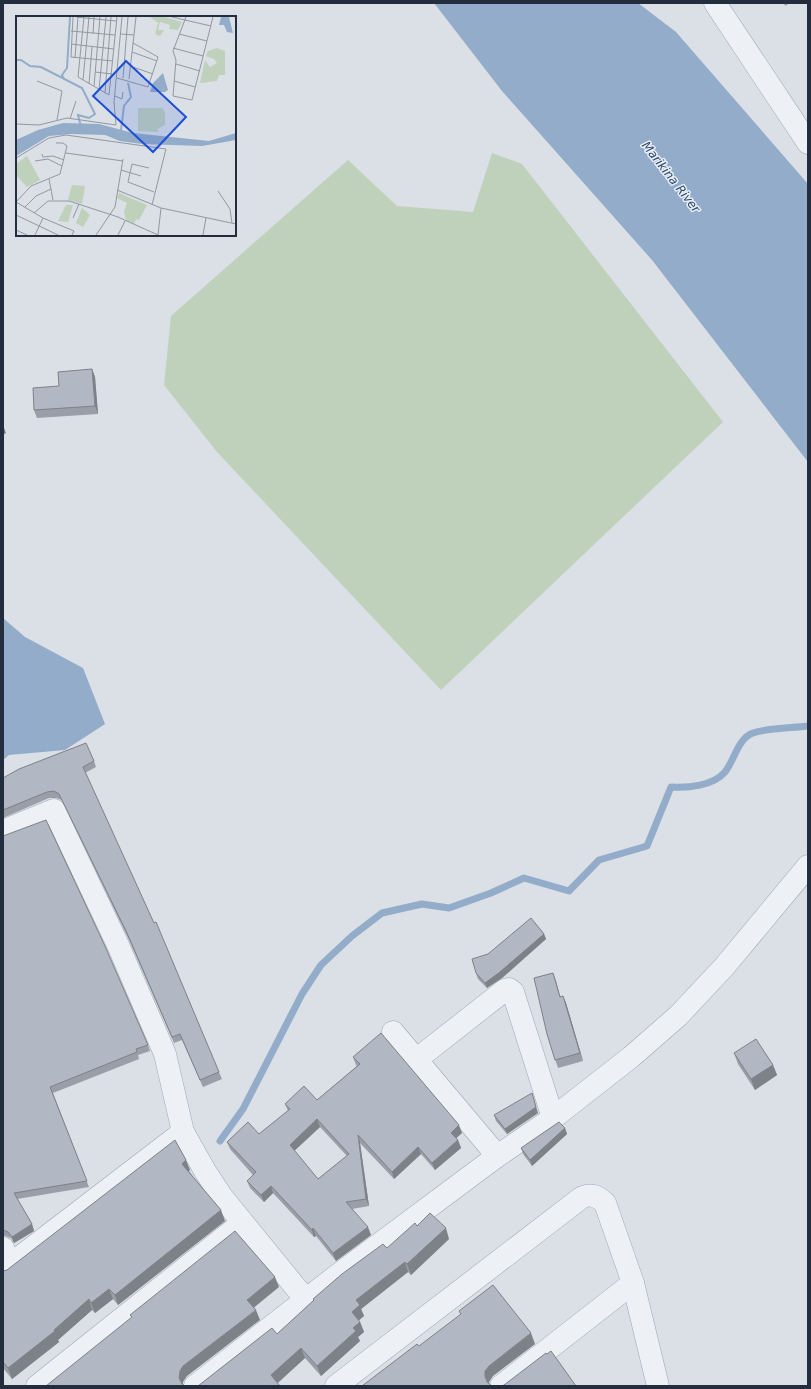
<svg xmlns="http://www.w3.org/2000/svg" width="811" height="1389" viewBox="0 0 811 1389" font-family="'DejaVu Sans',sans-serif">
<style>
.green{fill:#c0d1bb}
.water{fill:#93acc9}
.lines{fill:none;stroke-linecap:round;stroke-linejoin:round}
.stream{stroke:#93acc9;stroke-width:7}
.minor-casing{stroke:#a0a6b0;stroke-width:23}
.minor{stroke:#edf0f4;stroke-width:22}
.wall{fill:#999ea8;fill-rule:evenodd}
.shaded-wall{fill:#7d8188}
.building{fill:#b2b8c3;stroke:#7d8188;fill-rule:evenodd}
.labels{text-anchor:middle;stroke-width:3;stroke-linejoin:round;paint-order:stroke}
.water-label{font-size:12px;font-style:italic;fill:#2c4b72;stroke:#eaeef4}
.inset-river{fill:none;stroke:#93acc9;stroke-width:2}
.inset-road{fill:none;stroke:#9298a2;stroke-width:1}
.view{fill:#1d4ed8;fill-opacity:0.15;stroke:#1d4ed8;stroke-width:2}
.inset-edge{fill:none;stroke:#242d3d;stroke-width:2}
</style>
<rect width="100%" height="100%" fill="#dbdfe6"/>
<path class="green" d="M492,153L522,164L723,422L441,690L217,452L164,385L171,316L348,160L397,206L473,212Z"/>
<g class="water">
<path d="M434,3H638L676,32L808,184V462L652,260L502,91Z"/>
<path d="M3,618L25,637L83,668L105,724L65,750L9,755L3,760Z"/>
</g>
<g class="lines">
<path class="stream" d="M220,1141L243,1109L302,994L321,965L352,936L382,913L422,904L449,908L491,893L524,878L569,891L599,860L647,846L671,787C688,788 713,786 725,772C734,761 738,738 753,733C767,728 793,728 808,726"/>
<g class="minor-casing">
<g id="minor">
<path d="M715,3L808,143"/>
<path d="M3,831L54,810L118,945L165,1054L183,1132L205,1171L222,1197L306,1300"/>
<path d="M393,1032L489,1146L496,1157"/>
<path d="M417,1059L505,990L509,989L513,992L553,1118"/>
<path d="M3,1248L10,1264"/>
<path d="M3,1270L183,1132"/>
<path d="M37,1386L242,1223"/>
<path d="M195,1386L335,1277L496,1157L553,1118L631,1057L678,1016L724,967L808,866"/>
<path d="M336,1386L581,1198C591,1193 597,1196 605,1203L633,1283L658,1386"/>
<path d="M501,1386L633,1283"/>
</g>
</g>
<use href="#minor" class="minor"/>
</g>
<g class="wall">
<path d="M784,3H790L785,6Z"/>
<path d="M92,369L95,377L98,414L37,418L34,410L59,386Z"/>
<path d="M94,761L96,767L85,773L222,1079L203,1087L182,1040L174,1043L129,940L62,800L56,798H49L3,818V778Z"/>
<path d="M3,836L148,1045L150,1051L138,1055L139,1059L53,1093L89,1187L17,1199L32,1224L34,1231L14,1243L11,1238L5,1236H3Z"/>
<path d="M544,934L546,939L502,978L487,988L478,979L476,973Z"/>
<path d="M553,973L560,996H563L566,1003L583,1061L558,1068L547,1034Z"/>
<path d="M734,1053L773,1065L777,1075L755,1090L738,1064Z"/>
<path d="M353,1057L462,1133L456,1138L458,1140L461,1148L435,1170L421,1154L394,1179L360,1143L369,1206L352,1209L371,1235L336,1261L316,1236L314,1237L273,1193L264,1202L250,1188L247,1181L253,1175L230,1149L227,1142L259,1134L288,1111L285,1104L317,1100L357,1066L356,1065ZM320,1127L347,1156L318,1179L294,1151Z"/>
<path d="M538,1113L507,1134L496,1121L494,1115Z"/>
<path d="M565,1128L567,1134L532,1166L523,1154L521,1148Z"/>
<path d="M190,1170L189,1171L225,1221L118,1305L113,1299L95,1313L92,1310L58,1340L59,1342L12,1379L3,1368V1271L7,1270Z"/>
<path d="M417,1226L449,1239L411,1275L408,1272L361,1309L364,1316L358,1320L360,1322L364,1332L358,1337L360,1341L321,1376L305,1358L278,1383L198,1386L277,1334L313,1301V1299L387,1248Z"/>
</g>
<g class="shaded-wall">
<path d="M92,369L95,377L98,414L95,406Z"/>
<path d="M3,425L6,433L3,435Z"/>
<path d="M544,934L546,939L502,978L487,988L485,983Z"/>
<path d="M553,973L556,981L562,1004L560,997Z"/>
<path d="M563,996L566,1003L583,1061L580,1053Z"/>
<path d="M773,1065L777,1075L755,1090L751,1079Z"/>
<path d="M532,1093L538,1113L507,1134L505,1129Z"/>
<path d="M317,1119L320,1127L292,1153L290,1145Z"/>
<path d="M459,1125L462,1133L454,1140L451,1133Z"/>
<path d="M565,1128L567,1134L532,1166L530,1160Z"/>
<path d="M358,1135L360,1143L369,1206L366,1199Z"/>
<path d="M458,1140L461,1148L435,1170L432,1163Z"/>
<path d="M418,1147L421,1154L394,1179L392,1172Z"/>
<path d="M186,1160L190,1170L186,1174L182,1164Z"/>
<path d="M271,1186L273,1193L264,1202L261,1195Z"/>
<path d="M221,1210L225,1221L118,1305L115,1295Z"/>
<path d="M32,1224L34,1231L14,1243L12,1237Z"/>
<path d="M368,1227L371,1235L336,1261L333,1253Z"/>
<path d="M313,1228L316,1236L314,1237L312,1230Z"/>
<path d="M446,1228L449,1239L411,1275L407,1264Z"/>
<path d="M405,1262L408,1272L361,1309L364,1316L356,1323L352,1312L356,1300Z"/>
<path d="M275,1277L279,1287L251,1310L247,1300Z"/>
<path d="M109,1289L113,1299L95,1313L91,1303Z"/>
<path d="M89,1299L92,1310L58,1340L59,1342L12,1379L8,1368L54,1330Z"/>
<path d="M256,1310L260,1320L187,1376L183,1382V1386L179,1378L180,1371L183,1366Z"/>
<path d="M360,1322L364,1332L358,1337L360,1341L321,1376L317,1366L353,1328Z"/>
<path d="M531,1333L535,1344L493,1376L489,1382V1386L485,1376V1371L489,1366Z"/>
<path d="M301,1348L305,1358L275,1385L271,1375Z"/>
</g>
<g class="building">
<path d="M92,369L95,406L34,410L33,388L59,386L58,372Z"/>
<path d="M86,743L94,761L83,767L154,923L156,922L219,1072L200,1080L180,1034L172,1037L127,933L59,794L54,791L47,792L3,810V778L19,769Z"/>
<path d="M46,820L104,944L148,1045L136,1049L137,1052L50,1087L87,1181L14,1193L32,1224L12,1237L8,1232L3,1230V836Z"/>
<path d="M531,918L544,934L500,972L485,983L476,973L472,959L488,954Z"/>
<path d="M553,973L560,997L563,996L580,1053L555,1060L547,1034L534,978Z"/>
<path d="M381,1033L459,1125L451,1133L458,1140L432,1163L418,1147L392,1172L358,1135L366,1199L346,1202L368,1227L333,1253L313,1228L312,1230L271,1186L261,1195L247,1181L256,1172L227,1142L248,1122L259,1134L290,1109L285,1104L304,1086L317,1100L360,1064L353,1057ZM317,1119L349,1154L318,1179L290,1145Z"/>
<path d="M756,1039L773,1065L751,1079L734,1053Z"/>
<path d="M532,1093L536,1107L505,1129L494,1115Z"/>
<path d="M559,1122L565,1128L530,1160L521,1148Z"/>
<path d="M175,1140L186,1160L182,1164L221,1210L115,1295L109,1289L91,1303L89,1299L54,1330L55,1331L8,1368L3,1362V1271L7,1270Z"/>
<path d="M430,1213L446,1228L407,1264L405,1262L356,1300L360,1305L352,1312L360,1322L353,1328L356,1331L317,1366L301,1348L271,1375L280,1386H198L272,1328L277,1334L314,1300L313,1299L342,1274L383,1244L387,1248L415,1223L417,1226Z"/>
<path d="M235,1231L275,1277L247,1300L256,1310L183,1366L180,1371L179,1378L182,1384L185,1386H46L132,1317L130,1315Z"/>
<path d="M493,1285L531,1333L489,1366L485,1371V1376L487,1382L492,1386H362L417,1344L419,1346L461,1314L459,1311Z"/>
<path d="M551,1351L576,1386H502L504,1385L546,1353L547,1354Z"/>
</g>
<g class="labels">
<g class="water-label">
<text transform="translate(671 177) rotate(52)" y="4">Marikina River</text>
</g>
</g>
<g transform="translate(16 16)">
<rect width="220" height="220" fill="#dbdfe6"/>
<path d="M134,1H149L166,6L162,14L153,13L154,9L144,6L142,14H148L144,20L139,18L142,7ZM201,32L209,35V59H203L201,65L184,67L189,44L194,51L201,47L198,43L190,40L192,35ZM122,92H146L149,96V109L141,113L143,116L122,115ZM11,140L24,164L11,171L0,159V148ZM56,169L69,170L66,188L52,184ZM103,177L131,189L123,204L120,203L118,208L110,204L108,196L111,187L101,182ZM50,189H57L52,206L42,205ZM66,192L74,199L67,211L60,207Z" fill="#c0d1bb"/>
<path d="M205,1H213L217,17L211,16L208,9H203ZM147,57L152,74L149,76H134L137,67ZM47,107L83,108L117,117L193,125L220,117V124L186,130L126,128L104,125L89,119L55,118L33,120L0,140V124L22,114Z" fill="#93acc9"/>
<path class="inset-river" d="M0,44H5L14,50L25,51L66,72L79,98L73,102L62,99L65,111M48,63L46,59L51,52L54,1M105,114L108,90L115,81L112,67"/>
<path class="inset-road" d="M57,1L55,41L97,45M60,1L100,5M68,1L62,61L93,79L101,1M156,1L195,10M170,1L157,35L160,44L157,80L176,84L197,1M55,15L99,19M77,18L78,1M105,18L118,19M163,18L191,25M55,28L98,33M157,32L187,40M116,36L141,45M59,42L62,1M160,48L184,55M114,50L137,58M79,56L96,58M101,62L132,71L142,41L117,27M107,62L112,1M113,63L120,1M67,64L73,1M21,65L46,75L41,104M158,65L179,71M73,68L76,31M78,70L84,1M83,74L90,1M89,77L95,1M99,80L106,83L107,76M54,103L60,85M0,108L23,109L51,102L100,109L98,86L106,1M50,137L107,145M26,138L27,141L37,140L48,144M0,142L33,122L50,119L150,133L136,189M19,145L32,143L46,150M133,152L116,148L112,166L138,176M105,154L125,160M33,163L37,184M101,174L145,192L220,208M202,175L214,193L216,207M0,186L15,170L44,158L51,130L47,127H40M0,186L27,202L58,215L56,219M9,191L20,180L35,173M18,197L32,185H53L102,201L142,219M0,199L42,219M57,202L63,188M0,214L11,219M19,219L27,202M80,219L99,191L107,143M102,219L109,205M142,219L145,192M187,219L190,202"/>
<path class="view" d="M110,45L170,101L137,136L77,80Z"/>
<rect width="220" height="220" class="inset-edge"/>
</g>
<rect width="811" height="1389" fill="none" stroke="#242d3d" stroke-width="8"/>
</svg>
